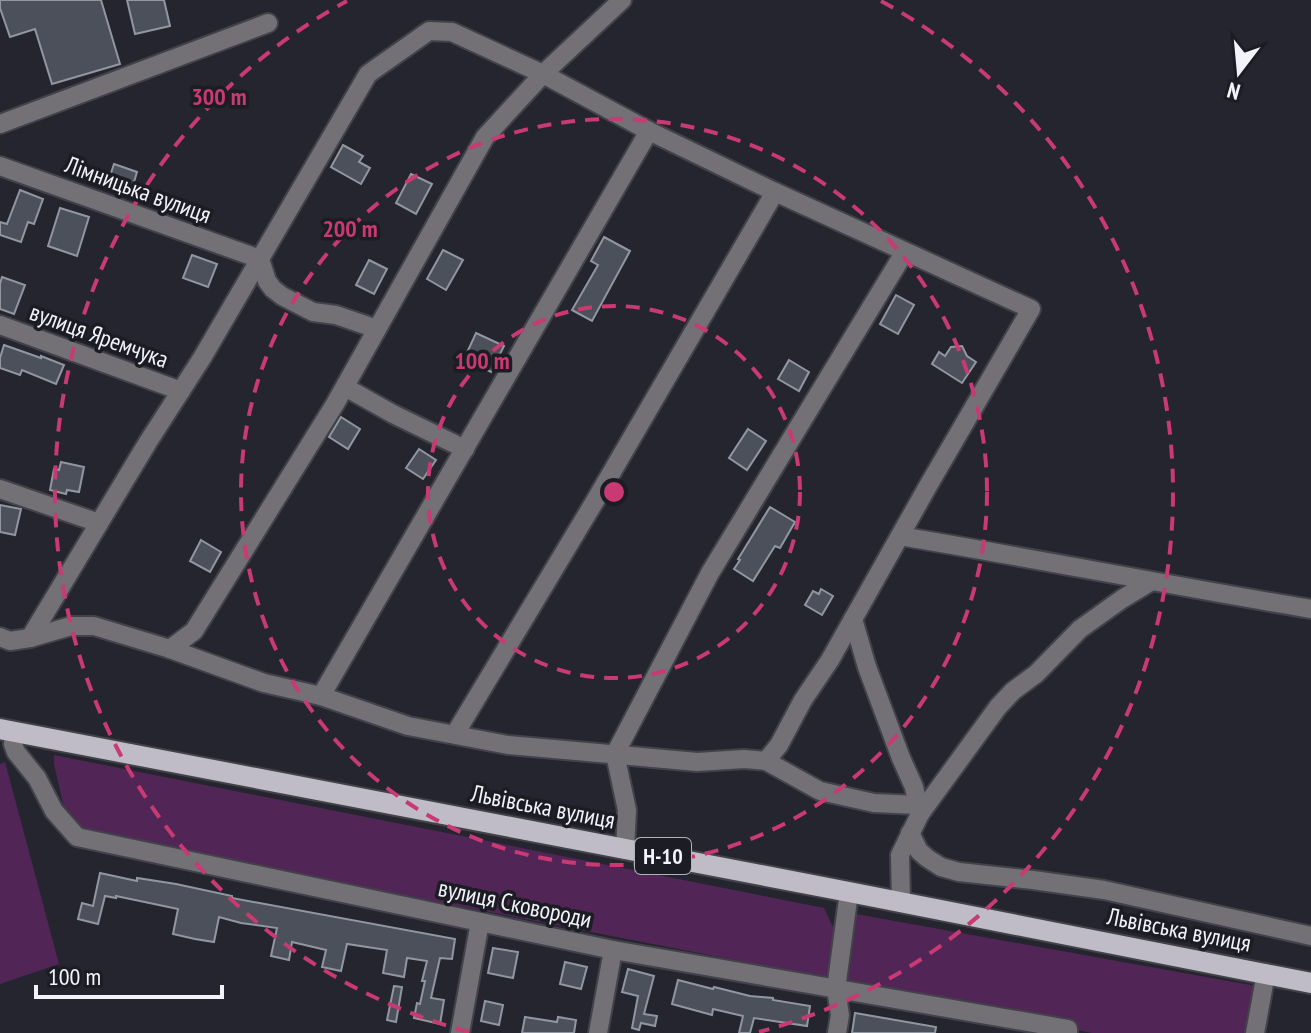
<svg xmlns="http://www.w3.org/2000/svg" width="1311" height="1033" viewBox="0 0 1311 1033" font-family="'PT Sans Narrow',sans-serif">
<style>
.green{fill:#512656}
.building{fill:#4b505a;stroke:#9197a2;stroke-width:2}
.lines{fill:none;stroke-linecap:round;stroke-linejoin:round}
.minor-casing{stroke:#42424b;stroke-width:22}
.major-casing{stroke:#42424b;stroke-width:24}
.minor{stroke:#737176;stroke-width:18}
.major{stroke:#c0bcc7;stroke-width:20}
.ring{fill:none;stroke:#c93973;stroke-width:4;stroke-dasharray:14 10}
.labels{text-anchor:middle;stroke-width:7;stroke-linejoin:round;paint-order:stroke}
.shield{fill:#1c1c25;stroke:#b2b3ba;stroke-width:2}
.shield-label{font-size:22px;font-weight:bold;fill:#f3f4fa}
.street-label{font-size:24px;fill:#f3f4fa;stroke:#1c1c25}
.centre{fill:#c93973;stroke:#1c1c25;stroke-width:4}
.ring-label{font-size:24px;text-anchor:middle;font-weight:bold;fill:#c93973;stroke:#1c1c25;stroke-width:7;stroke-linejoin:round;paint-order:stroke}
</style>
<rect width="100%" height="100%" fill="#25252f"/>
<g class="green">
<path d="M54,755L824,908L839,940L832,979L69,830L54,764Z"/>
<path d="M5,762L59,964L0,984V764Z"/>
<path d="M856,914L1256,986L1248,1033H1092L845,987Z"/>
</g>
<g class="building">
<path d="M0,0H101L120,64L52,84L35,29L10,37L0,8Z"/>
<path d="M127,0H164L170,26L135,34Z"/>
<path d="M343,145L363,156L359,162L370,168L361,184L331,167Z"/>
<path d="M114,164L137,172L131,192L107,185Z"/>
<path d="M411,174L432,184L416,214L396,203Z"/>
<path d="M20,190L43,199L34,224L28,222L21,242L0,235V222L7,224Z"/>
<path d="M60,208L89,217L77,256L48,246Z"/>
<path d="M604,237L630,251L592,321L572,310L598,265L591,261Z"/>
<path d="M443,250L463,260L446,290L427,279Z"/>
<path d="M192,255L217,264L208,287L183,278Z"/>
<path d="M369,260L387,269L374,294L356,285Z"/>
<path d="M2,277L25,285L14,314L0,309V284Z"/>
<path d="M896,295L914,305L898,334L880,324Z"/>
<path d="M476,333L504,346L491,372L464,359Z"/>
<path d="M4,345L41,358V356L64,365L56,384L22,370L20,375L0,368V358Z"/>
<path d="M962,346L967,356L976,362L962,383L932,364L939,352L945,356L951,347Z"/>
<path d="M789,360L809,372L799,391L778,379Z"/>
<path d="M341,417L360,429L348,449L329,437Z"/>
<path d="M748,429L766,441L747,470L729,458Z"/>
<path d="M419,449L436,460L423,479L406,468Z"/>
<path d="M61,462L84,467L79,492L67,490L66,494L50,490L54,469L59,470Z"/>
<path d="M0,505L21,509L15,535L0,532Z"/>
<path d="M770,507L795,522L780,548L775,546L753,581L734,569L740,560L738,559Z"/>
<path d="M201,540L221,552L210,572L190,561Z"/>
<path d="M821,589L833,596L822,615L805,605L813,591L819,594Z"/>
<path d="M100,873L137,881V878L176,884L232,896V898L455,939L452,959L440,958L431,998L444,1000L440,1024L414,1018L417,1003L420,1004L425,981H422L427,961L407,958L404,977L383,973L387,950L347,944L341,971L322,967L326,950L292,942L289,960L271,956L277,928L241,923L219,917L214,942L195,939L173,934L178,909L116,896V898L105,896L98,924L78,919L82,903L93,906Z"/>
<path d="M493,948L518,952L513,978L488,973Z"/>
<path d="M565,962L587,967L581,989L560,984Z"/>
<path d="M628,969L654,976L644,1014L657,1016L655,1026L641,1023L639,1030L632,1028L638,996L622,992Z"/>
<path d="M678,980L713,989L714,987L750,996L773,998V1000L810,1006L807,1026L754,1018L750,1033H739L743,1016L713,1009L712,1015L672,1004Z"/>
<path d="M394,986L402,987L396,1022L387,1020Z"/>
<path d="M485,1001L503,1005L499,1025L481,1021Z"/>
<path d="M855,1013L936,1027L935,1033H852Z"/>
<path d="M525,1017L557,1022L558,1017L576,1020L574,1033H522Z"/>
</g>
<g class="lines">
<g class="minor-casing">
<g id="minor">
<path d="M0,124L268,23"/>
<path d="M0,166L260,259L267,281L273,289L282,296L313,312L336,315L377,329"/>
<path d="M0,325L181,391"/>
<path d="M345,387L393,414L465,449"/>
<path d="M0,489L99,523"/>
<path d="M900,536C1037,559 1174,586 1311,609"/>
<path d="M853,619L867,667L901,758L914,787L920,814L900,855L901,902"/>
<path d="M0,637L10,641L30,638L148,442L202,358L368,74L429,31L452,32L543,74L649,131L775,192L1031,309L928,486L830,660L803,700L779,745L766,761"/>
<path d="M30,638L71,626H94L170,649L264,683L321,696L408,726L508,745L565,750L697,762L744,759L766,761L820,791L874,803L918,805"/>
<path d="M170,649L194,631L335,404L485,137L543,74L622,0"/>
<path d="M321,696L649,131"/>
<path d="M15,732L13,744L16,752L37,778L54,811L77,837L613,950L1068,1029V1033"/>
<path d="M455,734L595,501L775,192"/>
<path d="M920,814L998,707L1013,691L1036,674L1080,629L1122,599L1150,582"/>
<path d="M910,833L919,851L927,858L941,867L959,872L1033,880L1104,890L1311,936"/>
<path d="M625,850L627,810L615,754L710,573L904,253"/>
<path d="M460,1033L480,922"/>
<path d="M598,1033L613,950"/>
<path d="M837,1033L840,1015L836,989L849,892"/>
<path d="M1255,1033L1266,973"/>
</g>
</g>
<g class="major-casing">
<path id="major" d="M0,729L849,892L1311,983"/>
</g>
<use href="#minor" class="minor"/>
<use href="#major" class="major"/>
</g>
<g class="ring">
<circle cx="614" cy="492" r="186"/>
<circle cx="614" cy="492" r="373"/>
<path d="M469 1032A559 559 0 0 1 347 1M881 1A559 559 0 0 1 759 1032"/>
</g>
<g class="labels">
<rect class="shield" x="635" y="838" width="56" height="36" rx="6"/>
<g class="shield-label">
<text x="663" y="864">Н-10</text>
</g>
<g class="street-label">
<text transform="translate(138 190) rotate(20)" y="8">Лімницька вулиця</text>
<text transform="translate(99 336) rotate(20)" y="8">вулиця Яремчука</text>
<text transform="translate(543 807) rotate(11)" y="8">Львівська вулиця</text>
<text transform="translate(515 904) rotate(12)" y="8">вулиця Сковороди</text>
<text transform="translate(1179 930) rotate(11)" y="8">Львівська вулиця</text>
</g>
</g>
<circle cx="614" cy="492" r="12" class="centre"/>
<g class="ring-label">
<text x="219" y="105">300 m</text>
<text x="350" y="237">200 m</text>
<text x="482" y="369">100 m</text>
</g>
<g transform="translate(1239 72) rotate(196)" stroke="#1c1c25" stroke-width="6" paint-order="stroke">
<path d="M0-6L14 30L0 20L-14 30Z" fill="#f3f4fa"/>
<text y="-12" font-size="22" font-weight="bold" text-anchor="middle" fill="#f3f4fa">N</text>
</g>
<path d="M36 985v12h186v-12" fill="none" stroke="#f3f4fa" stroke-width="4"/>
<text x="48" y="985" font-size="24" fill="#f3f4fa" stroke="#1c1c25" stroke-width="6" paint-order="stroke">100 m</text>
</svg>
